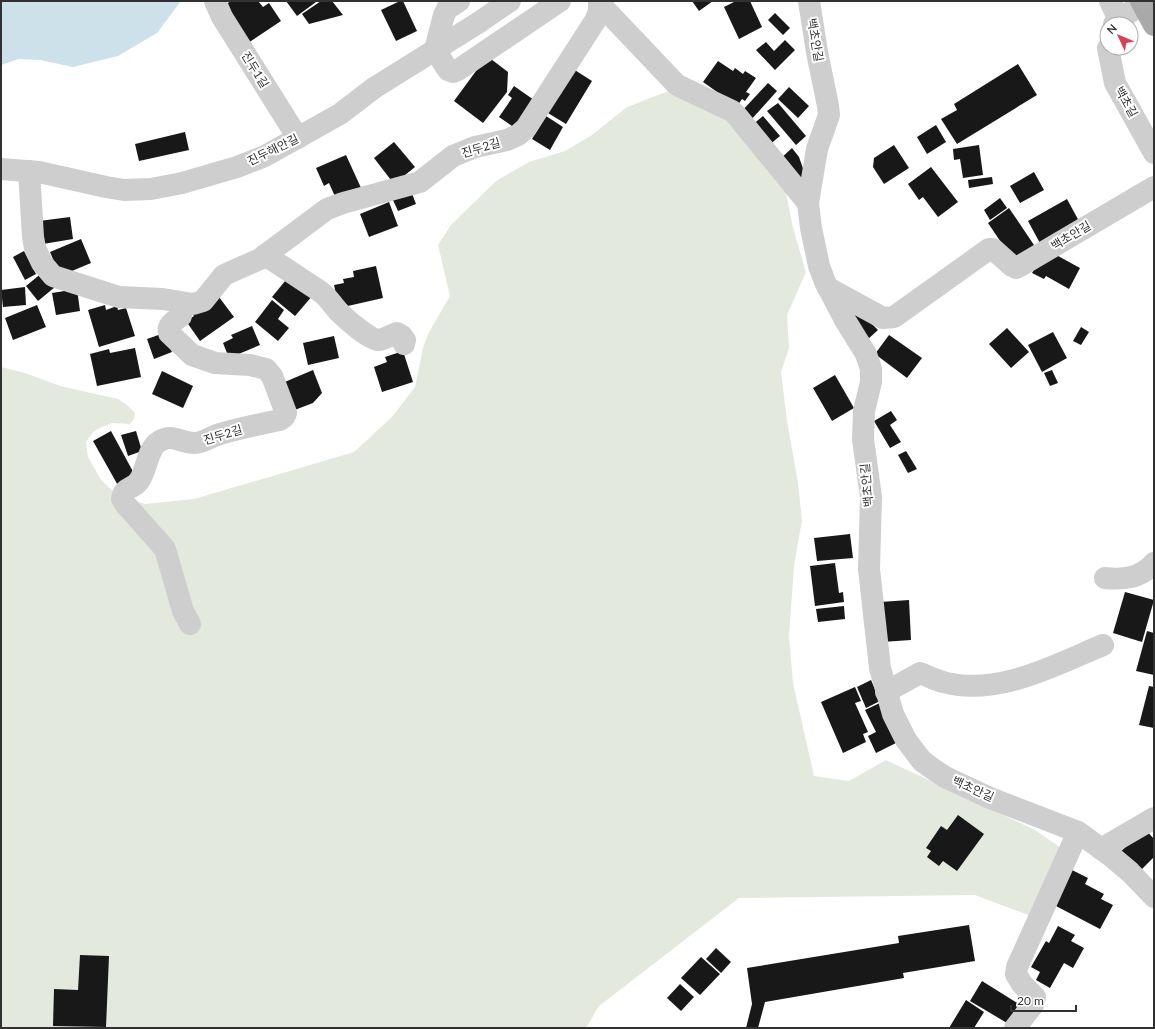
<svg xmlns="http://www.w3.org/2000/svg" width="1155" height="1029" viewBox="0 0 1155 1029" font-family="Lato,'Noto Sans KR',sans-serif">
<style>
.green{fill:#e4e9dd}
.water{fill:#cde1eb}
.building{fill:#181818}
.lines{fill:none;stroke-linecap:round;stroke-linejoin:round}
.minor{stroke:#cecece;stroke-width:22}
.major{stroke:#a9a9a9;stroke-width:22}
.labels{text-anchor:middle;stroke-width:4;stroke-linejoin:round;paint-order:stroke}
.street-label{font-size:12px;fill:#313131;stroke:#fff}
</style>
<rect width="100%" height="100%" fill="#fff"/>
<path class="green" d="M671,90L722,115L784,183L793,228L806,272L787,315L789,348L781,372L787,421L798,483L802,520L794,566L789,636L793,683L814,776L849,781L886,760L1035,830L1064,850L1031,916L975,895L739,898L599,1006L586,1028H1V367L25,373L60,386L118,399L127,405L135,413L134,419L130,424L112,423L102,427L94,431L86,442L88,457L101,480L116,494L130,500L145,504L194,499L354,452L392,417L415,387L423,348L428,334L450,296L438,245L451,225L496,181L529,162L565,151L592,135L627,107Z"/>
<path class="water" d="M1,1H181L157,33L118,56L73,67L40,60L19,59L1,65Z"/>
<g class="building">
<path d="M231,1H258L263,7L269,3L281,21L248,43L223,6Z"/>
<path d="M286,1H315L316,2L297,16Z"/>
<path d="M321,1H332L343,15L309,24L302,14Z"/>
<path d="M400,1H403L417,31L396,41L381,10Z"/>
<path d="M692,1H713L699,11Z"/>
<path d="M736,1H750L762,27L739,39L724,7Z"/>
<path d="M775,13L790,28L783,35L768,20Z"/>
<path d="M785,40L795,50L775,70L756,50L766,42L774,51Z"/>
<path d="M487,56L508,72L507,92L483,123L454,101Z"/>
<path d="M718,61L733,71L735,68L743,74L745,71L756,78L746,92L750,94L745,101L742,99L737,106L703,82Z"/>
<path d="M1018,64L1037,95L957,144L941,119L957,110L954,104Z"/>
<path d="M570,67L592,81L566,124L543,110Z"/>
<path d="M768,83L777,91L750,121L741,112Z"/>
<path d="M514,86L534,100L515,128L499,117L512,98L508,95Z"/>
<path d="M789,87L809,106L798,118L778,99Z"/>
<path d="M778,103L806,136L796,145L767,111Z"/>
<path d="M546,116L563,127L550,150L532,139Z"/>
<path d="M763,116L780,136L768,146L751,126Z"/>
<path d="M936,125L946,142L927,154L917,137Z"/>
<path d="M185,132L189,150L139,161L135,144Z"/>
<path d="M394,142L415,167L394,184L374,158Z"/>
<path d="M894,145L909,168L884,184L873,167L874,158Z"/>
<path d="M979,145L983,175L963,178L960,159L954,160L953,149Z"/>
<path d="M792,148L799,157L806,177L799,183L779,160Z"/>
<path d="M346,155L362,190L337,201L329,183L324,186L316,168Z"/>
<path d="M931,167L958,202L938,217L923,197L919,200L908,184Z"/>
<path d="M1034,172L1044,190L1020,203L1010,186Z"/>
<path d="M992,177L993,184L969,188L968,180Z"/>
<path d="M411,191L416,204L398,211L392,198Z"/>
<path d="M1000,198L1007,208L990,220L984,210Z"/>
<path d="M1067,199L1080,223L1041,245L1028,221Z"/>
<path d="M389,202L398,226L369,237L360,214Z"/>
<path d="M1009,208L1036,248L1015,263L988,223Z"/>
<path d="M70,217L73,239L43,244L39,221Z"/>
<path d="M81,239L91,263L60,276L50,252Z"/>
<path d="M24,251L36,274L25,280L13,257Z"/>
<path d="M1049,251L1080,268L1069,289L1046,276L1044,279L1032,273L1042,256Z"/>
<path d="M376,266L383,298L339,308L334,285L344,283L343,279L354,277L353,271Z"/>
<path d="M43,272L55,287L38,301L26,286Z"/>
<path d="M290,275L313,295L295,316L272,297Z"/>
<path d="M25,287L26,305L3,307L1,290Z"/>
<path d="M77,289L80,311L56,315L52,293Z"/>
<path d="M219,297L234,317L200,341L186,321L194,316L192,313Z"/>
<path d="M272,300L284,310L278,319L289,328L278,341L255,322Z"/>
<path d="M37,305L46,327L13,340L5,318Z"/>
<path d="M105,305L106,310L117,306L118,310L126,308L135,336L99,347L88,310Z"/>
<path d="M859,311L878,330L867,340L849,321Z"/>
<path d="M252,326L260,345L229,358L223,343L233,338L231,335Z"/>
<path d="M1081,327L1089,332L1081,345L1073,341Z"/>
<path d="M1007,328L1029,352L1011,368L989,344Z"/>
<path d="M1053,332L1067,358L1042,372L1028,345Z"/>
<path d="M164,333L172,352L154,359L147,339Z"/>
<path d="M889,335L922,358L907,378L875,354Z"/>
<path d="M334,336L339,358L308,365L303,343Z"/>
<path d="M135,348L141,377L97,386L90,354L109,349L110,353Z"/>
<path d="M403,351L413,382L382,392L374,367L387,362L385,357Z"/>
<path d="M313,370L322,393L313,403L292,411L280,384Z"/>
<path d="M1052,370L1058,383L1050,386L1044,373Z"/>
<path d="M162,371L193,386L183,408L152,394Z"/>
<path d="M835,375L854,408L832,421L813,388Z"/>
<path d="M891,411L897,420L890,425L901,442L890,448L874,421Z"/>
<path d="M111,431L137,479L120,489L93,441Z"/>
<path d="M136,431L142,451L128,456L121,435Z"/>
<path d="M906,451L917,469L908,473L898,455Z"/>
<path d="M850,534L853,558L817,561L814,538Z"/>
<path d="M835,563L839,593L843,592L844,602L815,606L810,566Z"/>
<path d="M1125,592L1154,600L1142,642L1113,633Z"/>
<path d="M909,600L911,640L882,642L880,602Z"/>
<path d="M844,606L845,619L818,622L816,609Z"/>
<path d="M1147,631L1154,633V675L1136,671Z"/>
<path d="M871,680L880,701L866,708L857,687Z"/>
<path d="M1149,686L1154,687V728L1139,725Z"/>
<path d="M855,687L861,701L855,703L868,732L863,734L866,742L843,753L821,702Z"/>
<path d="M882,702L900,741L876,753L868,736L876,732L865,710Z"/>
<path d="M958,815L984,834L957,871L943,861L939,866L927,857L931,851L926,848L941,826L947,830Z"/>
<path d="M1145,829L1154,839V857L1137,874L1118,854Z"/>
<path d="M1072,870L1088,878L1085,884L1104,894L1101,899L1113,905L1100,929L1054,905Z"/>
<path d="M969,925L975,961L903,973L904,978L765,1002L758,1028H746L752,1004L747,968L899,943L898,936Z"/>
<path d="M1058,926L1075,935L1071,941L1084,948L1073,968L1064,963L1050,988L1036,980L1040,972L1031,967L1046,941L1049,943Z"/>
<path d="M716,948L731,962L721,973L706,959Z"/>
<path d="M80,955L109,956L106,1027L53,1026L54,989L78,990Z"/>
<path d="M701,957L720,974L700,995L681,978Z"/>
<path d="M982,981L1019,1004L1007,1023L970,1001Z"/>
<path d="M680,984L694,997L681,1011L667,998Z"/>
<path d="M966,1000L984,1012L974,1028H949Z"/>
</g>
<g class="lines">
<g class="minor">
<path d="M215,1L222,17L298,138"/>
<path d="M459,1L447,9L444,15L435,50L448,70L453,72L458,70L560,1"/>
<path d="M809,1L817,52L828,106L829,115L817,149L808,203L811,228L819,266L825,282L845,320L866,354L871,369V382L864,411L863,439L871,497L869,569L880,668L893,714L906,740L922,761L933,769L945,777L990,798L1078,832L1111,856L1130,872L1154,897"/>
<path d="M1110,1L1119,20"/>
<path d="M600,4L677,85L732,111L737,116L808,203"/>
<path d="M1114,24L1145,1"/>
<path d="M1108,48L1115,83L1154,153"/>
<path d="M1,169L39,172L106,187L124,190L151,189L182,183L237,167L265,156L340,114L374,88L478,23L510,1"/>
<path d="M29,171L33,237L35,248L42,263L53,276L119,297L163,299L193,304L203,301L224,275L260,259L327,209L343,203L420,182L453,156L475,147L507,140L518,135L526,128L595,21L599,12V1"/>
<path d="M265,255L321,292C329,298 333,306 340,313C347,320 370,340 379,340C385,339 391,335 397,333L402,336L405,340L404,344"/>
<path d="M828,288L883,318L894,317L989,249H993L1012,266L1016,268L1020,266L1154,187"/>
<path d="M183,303L181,316C175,321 167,324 169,333L192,355L215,363L250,365L266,369L272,376L286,413L284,417L280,420C260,424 240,428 220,434C212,436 203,443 195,443C179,443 172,432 157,443C147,451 147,470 139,481C132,490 124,486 122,499L126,505L165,549L183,611L190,624"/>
<path d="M1105,578C1124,580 1141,578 1154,563"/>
<path d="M886,692L920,673C928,676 935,680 943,682C997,697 1055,665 1103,645"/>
<path d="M1101,849L1154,818"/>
<path d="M1015,1028L1033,1005L1035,997L1022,984L1016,974L1017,967L1078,832"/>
</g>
<path class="major" d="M1141,1L1154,25"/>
</g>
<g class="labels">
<g class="street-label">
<text transform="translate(815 40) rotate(80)" y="4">백초안길</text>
<text transform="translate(255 70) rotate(58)" y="4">진두1길</text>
<text transform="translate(1126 102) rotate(61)" y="4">백초길</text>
<text transform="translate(481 148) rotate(-17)" y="4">진두2길</text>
<text transform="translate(273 150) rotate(-26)" y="4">진두해안길</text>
<text transform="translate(1071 236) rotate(-31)" y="4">백초안길</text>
<text transform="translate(223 435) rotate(-17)" y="4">진두2길</text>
<text transform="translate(867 485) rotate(-95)" y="4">백초안길</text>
<text transform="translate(973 789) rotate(24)" y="4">백초안길</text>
</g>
</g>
<rect width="1155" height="1029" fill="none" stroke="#313131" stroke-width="4"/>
<g transform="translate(1119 36) rotate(314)"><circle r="19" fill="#ffffff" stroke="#adadad"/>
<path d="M0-3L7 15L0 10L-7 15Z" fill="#dd3e52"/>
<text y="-6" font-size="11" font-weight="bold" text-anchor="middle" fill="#313131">N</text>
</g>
<path d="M1011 1005v6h65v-6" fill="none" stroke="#313131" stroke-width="2"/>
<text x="1017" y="1005" font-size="12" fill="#313131" stroke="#ffffff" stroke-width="3" paint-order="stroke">20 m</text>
</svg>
